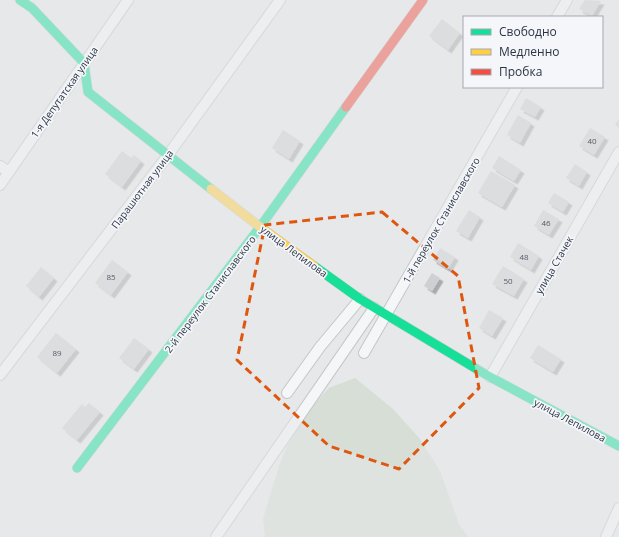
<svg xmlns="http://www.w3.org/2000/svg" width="619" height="537" viewBox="0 0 619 537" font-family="'Open Sans',sans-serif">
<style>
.green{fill:#d6ded6}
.building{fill:#ced0d3;filter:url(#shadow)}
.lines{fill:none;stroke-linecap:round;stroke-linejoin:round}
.street-casing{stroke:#c4c6c8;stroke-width:12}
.fast-casing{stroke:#c4c6c8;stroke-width:10}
.slow-casing{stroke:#c4c6c8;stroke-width:10}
.jam-casing{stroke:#c4c6c8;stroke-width:10}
.street{stroke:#f5f6f7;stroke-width:10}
.fast{stroke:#16e098;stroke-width:9}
.slow{stroke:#ffcf43;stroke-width:9}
.jam{stroke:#f24e42;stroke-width:9}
.marked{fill:none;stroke:#df570f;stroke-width:3;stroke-dasharray:8 5;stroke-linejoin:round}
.labels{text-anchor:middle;stroke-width:3.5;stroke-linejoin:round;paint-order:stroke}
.number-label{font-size:8px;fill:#545c69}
.street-label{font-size:10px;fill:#2b3445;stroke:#f4f6f9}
</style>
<defs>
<filter id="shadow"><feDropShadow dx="3.5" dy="3.5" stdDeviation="0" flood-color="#0004"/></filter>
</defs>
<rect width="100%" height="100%" fill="#e6e8ea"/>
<path class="green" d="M355,378L393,409L420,439L440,471L459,524L468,537H265L263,519L280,463L298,422L329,388Z"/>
<g class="building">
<path d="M585,0L601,1L592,16L579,9Z"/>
<path d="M442,19L460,33L448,50L429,36Z"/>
<path d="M526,98L541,107L535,117L520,109Z"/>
<path d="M518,115L531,123L520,143L507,135Z"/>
<path d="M619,119V128L615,125Z"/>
<path d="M590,128L605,137L594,155L579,146Z"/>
<path d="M283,130L300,141L289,159L272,148Z"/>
<path d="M122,151L131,158L134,155L141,161L122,187L105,174Z"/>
<path d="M499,156L521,170L514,181L492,168Z"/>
<path d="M575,164L587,172L579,186L566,178Z"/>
<path d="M491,171L515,185L502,207L478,193Z"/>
<path d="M554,193L569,202L563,212L548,203Z"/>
<path d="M469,210L480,217L468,238L456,231Z"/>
<path d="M543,210L559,219L549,235L534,226Z"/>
<path d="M518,243L539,256L531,270L510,257Z"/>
<path d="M440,248L455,257L448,269L433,260Z"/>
<path d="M112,260L128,272L111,295L95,283Z"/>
<path d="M503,266L524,279L514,296L492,284Z"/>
<path d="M41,267L54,278L39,297L26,286Z"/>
<path d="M432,273L440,278L432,291L424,286Z"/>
<path d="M489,310L503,318L492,336L479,328Z"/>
<path d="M56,333L76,349L57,373L37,357Z"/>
<path d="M134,338L149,349L134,369L119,358Z"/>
<path d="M538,345L561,359L553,372L530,358Z"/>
<path d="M89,403L100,412L77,440L62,428L82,404L85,407Z"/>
</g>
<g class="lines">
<g class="street-casing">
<g id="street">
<path d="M557,17L567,0"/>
<path d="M0,166L9,172"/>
<path d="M0,185L128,0"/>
<path d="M364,353L517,87"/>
<path d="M0,375L168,155L280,0"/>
<path d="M490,377L619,152"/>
<path d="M287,393L320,347L360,299"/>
<path d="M216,537L374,308"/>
<path d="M606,537L619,508"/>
</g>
</g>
<g class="fast-casing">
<g id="fast">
<path d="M20,0L32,8L84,63L88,92L211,189"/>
<path d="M314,266L360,299L490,377L619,446"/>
<path d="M77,468L260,227L346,107"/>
</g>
</g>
<g class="slow-casing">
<path id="slow" d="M211,189L260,227L314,266"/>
</g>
<g class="jam-casing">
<path id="jam" d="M346,107L423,0"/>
</g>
<use href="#street" class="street"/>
<use href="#fast" class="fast"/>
<use href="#slow" class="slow"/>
<use href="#jam" class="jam"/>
</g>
<path d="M0 0H619V537H0ZM382,212L458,276L479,388L399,469L329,446L237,360L265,225Z" fill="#e6e8ea" fill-opacity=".55" fill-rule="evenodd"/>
<path class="marked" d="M382,212L458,276L479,388L399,469L329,446L237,360L265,225Z"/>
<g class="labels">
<g class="number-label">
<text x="592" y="144">40</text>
<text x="546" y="226">46</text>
<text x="524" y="260">48</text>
<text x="111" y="280">85</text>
<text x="508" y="284">50</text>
<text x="57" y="356">89</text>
</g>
<g class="street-label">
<text transform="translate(64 92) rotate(-55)" y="4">1-я Депутатская улица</text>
<text transform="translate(142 189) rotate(-53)" y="4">Парашютная улица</text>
<text transform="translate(441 220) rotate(-60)" y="4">1-й переулок Станиславского</text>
<text transform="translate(294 251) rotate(36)" y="4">улица Лепилова</text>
<text transform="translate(554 265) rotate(-60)" y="4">улица Стачек</text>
<text transform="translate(210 294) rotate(-53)" y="4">2-й переулок Станиславского</text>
<text transform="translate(570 420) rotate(28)" y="4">улица Лепилова</text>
</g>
</g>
<rect x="463" y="16" width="140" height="72" fill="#f4f6f9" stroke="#a4a8b1"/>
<rect x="471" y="29" width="20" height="6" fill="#16e098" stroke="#a4a8b1"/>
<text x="499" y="36" font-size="12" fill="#2b3445">Свободно</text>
<rect x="471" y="49" width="20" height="6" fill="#ffcf43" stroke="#a4a8b1"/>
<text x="499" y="56" font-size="12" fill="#2b3445">Медленно</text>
<rect x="471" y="69" width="20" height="6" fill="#f24e42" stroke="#a4a8b1"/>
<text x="499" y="76" font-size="12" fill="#2b3445">Пробка</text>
</svg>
